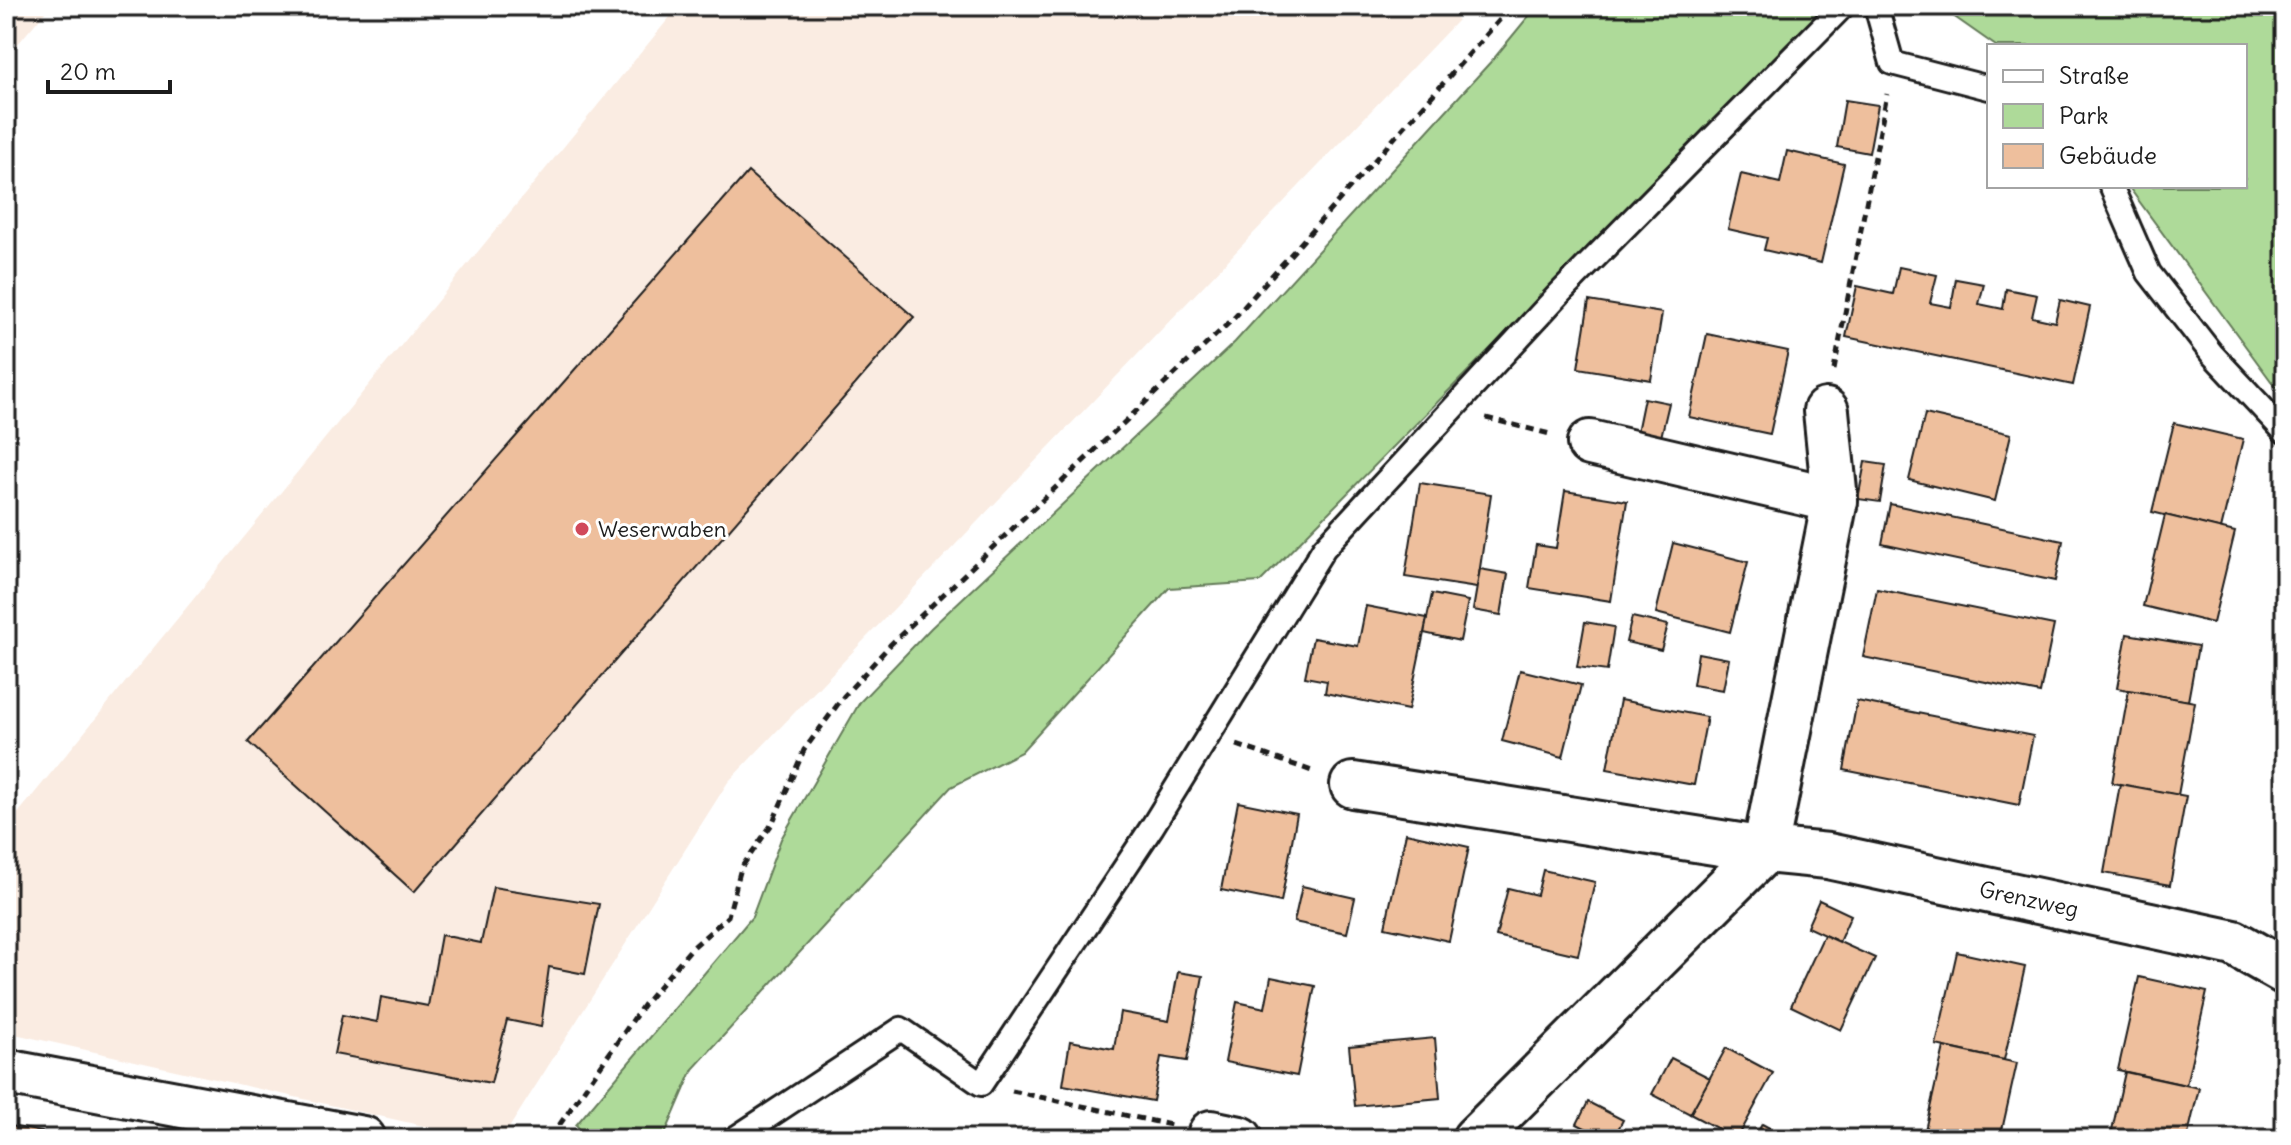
<svg xmlns="http://www.w3.org/2000/svg" width="2291" height="1145" viewBox="0 0 2291 1145" font-family="Delius,sans-serif">
<style>
.built{fill:#faece2}
.green{fill:#aeda99;stroke:#657b5a;stroke-width:2}
.building{fill:#eebf9d;stroke:#1c1c1c;stroke-width:2}
.lines{fill:none;stroke-linecap:round;stroke-linejoin:round}
.lane-casing{stroke:#1c1c1c;stroke-width:28}
.street-casing{stroke:#1c1c1c;stroke-width:50}
.secondary-casing{stroke:#1c1c1c;stroke-width:50}
.path{stroke:#1c1c1c;stroke-width:5;stroke-dasharray:8 6;stroke-linecap:butt}
.lane{stroke:#fff;stroke-width:22}
.street{stroke:#fff;stroke-width:44}
.secondary{stroke:#fff;stroke-width:44}
.poi-dot{fill:#d1495b;stroke:#fff;stroke-width:3}
.labels{text-anchor:middle;stroke-width:6;stroke-linejoin:round;paint-order:stroke}
.poi-label{font-size:22px;fill:#1c1c1c;stroke:#fff;text-anchor:start}
.street-label{font-size:22px;fill:#1c1c1c;stroke:#fff}
</style>
<rect width="100%" height="100%" fill="#fff"/>
<filter id="ink" filterUnits="userSpaceOnUse"><feTurbulence type="fractalNoise" baseFrequency=".0125" numOctaves="2"/><feDisplacementMap in="SourceGraphic" scale="16" xChannelSelector="R" yChannelSelector="G"/><feConvolveMatrix kernelMatrix="1 2 1 2 8 2 1 2 1" color-interpolation-filters="sRGB"/></filter>
<g filter="url(#ink)">
<g class="built">
<path d="M6,6H50L6,58Z"/>
<path d="M679,6H1442L1458,20L728,782L502,1139H481L6,1032V828Z"/>
</g>
<g class="green">
<path d="M1537,6H1828L1260,582L1169,588L1021,752L951,787L693,1069L663,1139H589L576,1125L752,917L781,839L860,702L931,628L1235,342L1496,56Z"/>
<path d="M1939,6H2285V400L2128,186H2245V46H1996Z"/>
</g>
<g class="building">
<path d="M1845,100L1878,105L1869,153L1837,147Z"/>
<path d="M1787,151L1844,164L1821,263L1764,250L1767,238L1728,229L1741,174L1780,183Z"/>
<path d="M748,172L914,317L414,892L248,742Z"/>
<path d="M1899,267L1937,275L1930,303L1951,307L1956,279L1984,284L1979,304L2003,309L2006,289L2037,295L2032,317L2055,322L2060,300L2090,307L2073,385L1846,337L1857,286L1893,294Z"/>
<path d="M1589,301L1662,313L1651,380L1578,368Z"/>
<path d="M1707,334L1788,351L1770,434L1689,417Z"/>
<path d="M1644,398L1669,403L1661,437L1637,432Z"/>
<path d="M1925,414L2011,434L1995,501L1909,480Z"/>
<path d="M2174,423L2243,439L2221,529L2152,512Z"/>
<path d="M1865,462L1886,465L1880,502L1858,499Z"/>
<path d="M1420,483L1491,494L1477,588L1405,577Z"/>
<path d="M1565,491L1627,501L1611,601L1529,588L1536,545L1556,548Z"/>
<path d="M1890,504L2063,541L2055,581L1882,544Z"/>
<path d="M2165,515L2235,532L2213,623L2143,606Z"/>
<path d="M1673,543L1748,562L1730,632L1656,613Z"/>
<path d="M1480,569L1508,574L1501,615L1473,610Z"/>
<path d="M1877,589L2054,625L2040,693L1863,657Z"/>
<path d="M1432,594L1468,601L1460,641L1424,633Z"/>
<path d="M1366,606L1427,618L1408,710L1325,693L1327,681L1305,677L1313,638L1358,646Z"/>
<path d="M1632,617L1668,625L1661,650L1626,642Z"/>
<path d="M1585,622L1614,627L1607,671L1577,667Z"/>
<path d="M2127,634L2198,646L2188,701L2117,688Z"/>
<path d="M1698,653L1729,659L1723,690L1693,685Z"/>
<path d="M1520,670L1581,685L1563,757L1502,741Z"/>
<path d="M2129,690L2195,702L2178,795L2112,783Z"/>
<path d="M1620,700L1707,717L1694,785L1607,769Z"/>
<path d="M1857,701L2033,736L2019,805L1844,770Z"/>
<path d="M2120,784L2186,796L2170,885L2104,873Z"/>
<path d="M1238,802L1297,814L1281,902L1221,890Z"/>
<path d="M1406,833L1469,847L1449,941L1385,927Z"/>
<path d="M1543,870L1595,882L1578,955L1496,936L1508,888L1537,895Z"/>
<path d="M1302,886L1355,898L1347,933L1294,922Z"/>
<path d="M493,887L599,904L585,974L549,967L541,1027L507,1020L491,1083L334,1054L342,1015L377,1022L381,997L428,1006L441,935L481,943Z"/>
<path d="M1819,900L1851,915L1839,942L1807,927Z"/>
<path d="M1824,935L1875,958L1841,1030L1791,1006Z"/>
<path d="M1957,952L2025,967L2004,1060L1936,1045Z"/>
<path d="M1178,972L1203,976L1187,1061L1161,1057L1153,1101L1063,1085L1070,1041L1114,1049L1120,1012L1169,1021Z"/>
<path d="M1271,977L1315,986L1297,1076L1225,1062L1237,1002L1265,1008Z"/>
<path d="M2139,977L2207,992L2186,1085L2118,1070Z"/>
<path d="M1435,1038L1440,1098L1355,1106L1349,1046Z"/>
<path d="M1944,1047L2017,1063L2000,1139H1923Z"/>
<path d="M1726,1048L1773,1073L1737,1139L1690,1114Z"/>
<path d="M1671,1058L1710,1078L1690,1114L1652,1094Z"/>
<path d="M2125,1072L2199,1088L2187,1139H2110Z"/>
<path d="M1588,1102L1623,1120L1613,1139H1607L1577,1124Z"/>
<path d="M1762,1124L1790,1139H1754Z"/>
<path d="M6,1125L78,1139H6Z"/>
<path d="M1010,1134L1033,1139H1009Z"/>
</g>
<g class="lines">
<g class="lane-casing">
<g id="lane">
<path d="M1876,6L1892,63L1989,88"/>
<path d="M2111,186L2149,273L2212,354L2285,432"/>
<path d="M734,1139L901,1029L981,1084L1152,827L1324,548L1559,294L1843,6"/>
</g>
</g>
<g class="street-casing">
<g id="street">
<path d="M1590,443L1835,500"/>
<path d="M1353,785L1765,850L1835,500L1826,411"/>
<path d="M1211,1133L1240,1139"/>
<path d="M1475,1139L1765,850L1828,856L2234,943L2285,972"/>
</g>
</g>
<g class="secondary-casing">
<path id="secondary" d="M6,1072L363,1139"/>
</g>
<g class="path">
<path d="M1834,370L1887,94"/>
<path d="M1486,418L1550,434"/>
<path d="M1237,745L1315,772"/>
<path d="M1012,1091L1171,1125"/>
<path d="M557,1139L560,1124L644,1004L690,950L728,916L741,868L772,824L804,750L844,696L891,644L1234,318L1512,6"/>
</g>
<use href="#lane" class="lane"/>
<use href="#street" class="street"/>
<use href="#secondary" class="secondary"/>
</g>
</g>
<circle class="poi-dot" cx="582" cy="529" r="8"/>
<g class="labels">
<g class="poi-label">
<text x="598" y="537">Weserwaben</text>
</g>
<g class="street-label">
<text transform="translate(2029 899) rotate(12)" y="8">Grenzweg</text>
</g>
</g>
<rect width="2291" height="1145" fill="none" stroke="#fff" stroke-width="32"/>
<rect x="16" y="16" width="2259" height="1113" fill="none" stroke="#1c1c1c" stroke-width="3" filter="url(#ink)"/>
<rect x="1987" y="44" width="260" height="144" fill="#ffffff" stroke="#a4a4a4" stroke-width="2"/>
<rect x="2003" y="70" width="40" height="12" fill="#ffffff" stroke="#a4a4a4" stroke-width="2"/>
<text x="2059" y="84" font-size="24" fill="#1c1c1c">Straße</text>
<rect x="2003" y="104" width="40" height="24" fill="#aeda99" stroke="#a4a4a4" stroke-width="2"/>
<text x="2059" y="124" font-size="24" fill="#1c1c1c">Park</text>
<rect x="2003" y="144" width="40" height="24" fill="#eebf9d" stroke="#a4a4a4" stroke-width="2"/>
<text x="2059" y="164" font-size="24" fill="#1c1c1c">Gebäude</text>
<path d="M48 80v12h122v-12" fill="none" stroke="#1c1c1c" stroke-width="4"/>
<text x="60" y="80" font-size="24" fill="#1c1c1c" stroke="#ffffff" stroke-width="6" paint-order="stroke">20 m</text>
</svg>
